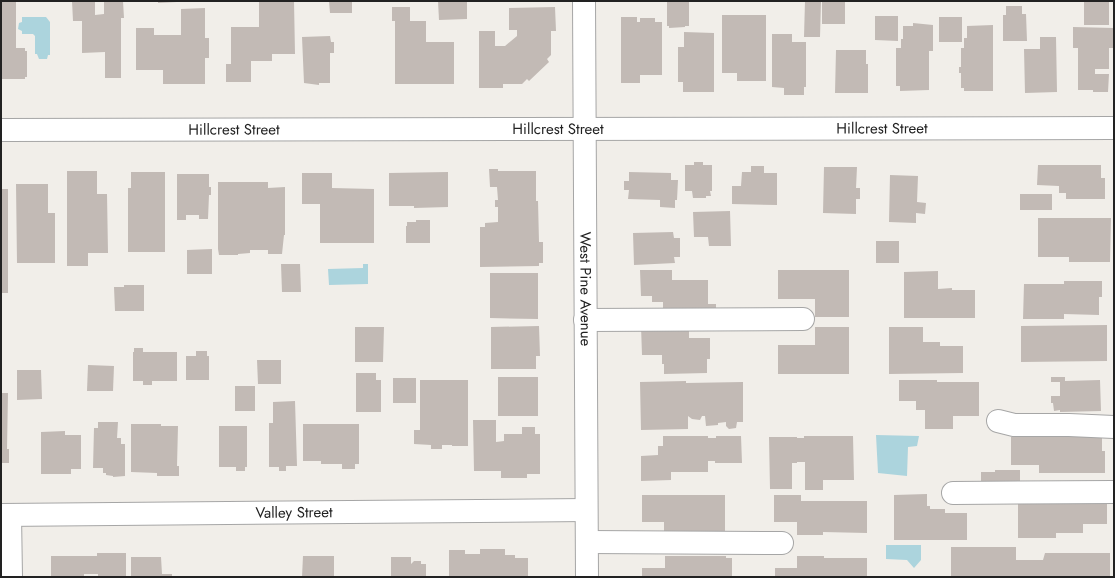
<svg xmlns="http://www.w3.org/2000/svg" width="1115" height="578" viewBox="0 0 1115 578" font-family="Jost,sans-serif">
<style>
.water{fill:#acd4dd}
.building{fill:#c2bab5}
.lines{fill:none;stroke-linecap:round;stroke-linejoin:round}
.minor-casing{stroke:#a6a6a6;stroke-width:24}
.minor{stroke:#fff;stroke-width:22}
.labels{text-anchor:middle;stroke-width:3.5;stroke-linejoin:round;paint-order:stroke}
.street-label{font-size:15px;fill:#222;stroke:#fff}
</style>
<rect width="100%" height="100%" fill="#f1eee9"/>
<g class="water">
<path d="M22,17H46L50,22V55H48L47,59H39L37,54H35V36L33,34H22V31L18,29L19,23L22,22Z"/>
<path d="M363,264H368V284L329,285L328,269L363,268Z"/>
<path d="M876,435L919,436L917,446L908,447L907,476L878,473Z"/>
<path d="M886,545H921V560L914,568L907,560L886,559Z"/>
</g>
<g class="building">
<path d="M1,1H16V48H25V51H27V77H25V79H1Z"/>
<path d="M72,1H95V15L104,14V1H123L124,18H121V78H105V52L82,53V21H73Z"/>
<path d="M158,1H177V2L158,3Z"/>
<path d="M259,1H294L295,54H272V61H251V82H226V64H231V27H259Z"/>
<path d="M329,1H352V13H330Z"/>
<path d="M438,1H467V19L439,20Z"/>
<path d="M667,1H689V26H685V27L669,28V26H667Z"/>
<path d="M805,1H821L820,37H804Z"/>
<rect x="822" y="1" width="23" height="23"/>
<rect x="1084" y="1" width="25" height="24"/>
<path d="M1006,6H1022V14H1026L1027,41H1003V15H1006Z"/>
<path d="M392,7H410V21H426V42H454V84H395V21H392Z"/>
<path d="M555,7L556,31H551V55L547,59L549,62L529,81L527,79L522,84H503V88H479V31H495V46H505L517,36V30H509V8Z"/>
<path d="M205,8V38H209V58H205V84H163V70H136V28H154V35H181V9Z"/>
<path d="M722,15H766V81H737V73H722Z"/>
<path d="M875,16H898V41L875,40Z"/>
<path d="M621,17H637V22H640V18H655V22H662V75H640V83H621Z"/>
<rect x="939" y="17" width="23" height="25"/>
<path d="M913,23L933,25V51H929V90L900,91V86H896V48H901V39H903V26H913Z"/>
<path d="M993,25V91H964V88H961V73H959V67H961V48H964V38H967V26Z"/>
<path d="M1073,27L1114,28V48H1109V69H1095V74H1109L1108,92H1093V90H1078V48H1073Z"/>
<path d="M684,32L714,33V92H683V82H678V47H684Z"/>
<path d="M772,34H792V42H806V87H804V95H784V88L772,87Z"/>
<path d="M330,36L331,42H334V53H330V83H319V85L304,83L302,37Z"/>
<path d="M1040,37H1056L1057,92L1025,93L1024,49H1040Z"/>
<path d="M836,50H866V64H868V93H835Z"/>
<path d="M694,162H703V165H712V191H710L711,196H706V198H693L692,191H685V165H694Z"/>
<path d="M1038,165H1101V178H1105V199H1066V193H1059V186L1037,185Z"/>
<path d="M751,166H764V173H777V205L732,204V186H741L742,172H751Z"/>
<path d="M824,167H857L856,188H860V199H856V214L823,213Z"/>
<path d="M489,169H498V171H536V201H538L539,242H543V263H539V266L480,267V227H485V223L498,222V207H495V200H498L497,187H490Z"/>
<path d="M67,171H97V194H107L108,253H88V266H67Z"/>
<path d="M131,172H165V252H128V188H131Z"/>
<path d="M448,172V207L414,208V206H389V173Z"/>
<path d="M629,172L671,173V180H678L677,200H675V208L660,207V200L628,199L629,190H624V181H629Z"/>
<path d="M302,173H332V188L374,189V243H320V204H302Z"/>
<path d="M177,174H209V187H211V195H209L208,219H199V215H186V220H177Z"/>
<path d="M890,175L918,176L917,202L926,203L925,214L916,213V223L889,222Z"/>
<path d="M218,182H268V188L285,187V235H284L282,254H268V250H250V253L238,254V255H219L218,249Z"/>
<path d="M16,184H48V213H55V263H17Z"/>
<rect x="1" y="189" width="7" height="104"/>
<rect x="1020" y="194" width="32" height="16"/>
<path d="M730,211L731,246H709L708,237H694L693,212Z"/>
<path d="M1038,218H1111L1110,262H1069V257H1038Z"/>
<path d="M416,220H430V243H406V226H407V222H416Z"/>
<path d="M673,232L674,238H680V257H674L675,263L634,265L633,233Z"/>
<rect x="876" y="241" width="23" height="22"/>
<path d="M212,249V274H187V250Z"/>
<path d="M281,264H300L301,292H282Z"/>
<path d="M640,270H672V280H708V304H716V314L663,317V302H652V296H641Z"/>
<path d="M778,270H849V317H815V299H778Z"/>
<path d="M938,271V289L952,288V290H975V318H904V272Z"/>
<path d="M490,273H538V319L490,318Z"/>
<path d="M1064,281H1102V297H1099V315L1064,314V319H1023L1024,284H1064Z"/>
<path d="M124,285H144V311H115L114,287H124Z"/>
<path d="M1107,325V361L1021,362V326Z"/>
<path d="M539,326L540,356H536V369H491V327Z"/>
<path d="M641,326L689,327V338H710V359H707V373L664,374V364H662V355H642Z"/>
<path d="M355,327H384L383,362H355Z"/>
<path d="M815,327H849V374H778V345H815Z"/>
<path d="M889,327H923V342H940V346H963V373L889,374Z"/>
<path d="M134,348H143V352H177V381H152V385H143V381H133V352H134Z"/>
<path d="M196,351H207V356H209V380H186V356H196Z"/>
<path d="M257,360H281V384H258Z"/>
<path d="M88,365L114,366L113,391H87Z"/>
<path d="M17,370H41L42,399L17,400Z"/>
<path d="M356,373H376V380H381V412H356Z"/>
<rect x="498" y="377" width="40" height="39"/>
<path d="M1051,377H1065V381L1100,380L1101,411L1060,412V410L1054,411L1053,403H1051V396H1060V382H1051Z"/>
<rect x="393" y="378" width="23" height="25"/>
<path d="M420,380H468V446H452V445H442V449H431V445L414,444V430H420Z"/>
<path d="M899,380H937V382H979V416H953V429H925V410H916V401H899Z"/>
<path d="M686,381V383L743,382V422H737L736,428L729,429L726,426V422L718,423V425L706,426L705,416H702L700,420L692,419L688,416V429L641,430L640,382Z"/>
<rect x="235" y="386" width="20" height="25"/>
<path d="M1,393H8L7,449H9V463H1Z"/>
<path d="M295,401L297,466H286V471H279V467H269V423H273V402Z"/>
<path d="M473,420H496V442L504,441V434H522V427H535V434H540V474H527V478H501V471H474Z"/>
<path d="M98,422H118L117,438H121V444H125V476L113,477V476L106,475V473H103V468H93L94,428H98Z"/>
<path d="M131,424H161V426H178L177,466H179V476H157V473L131,472Z"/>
<path d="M303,424H359V464H355V469H342V464H321V461H303Z"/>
<path d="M219,426H247V467H245V471H236V467H219Z"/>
<path d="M65,431V435H81V469H71V474H41V432Z"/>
<path d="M663,436H708V438H716V436H741L742,463H715V461H708V472H671V480L641,481V456L658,455V446H663Z"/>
<path d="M804,436H853L854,480H823V490H805V462H797V463H792V489H770L769,437H797V438H804Z"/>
<path d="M1011,437H1102V451H1105V473H1039V465H1011Z"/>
<path d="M995,470H1020V487L981,485V472H995Z"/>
<path d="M927,494V506H930V509H945V513H967V540H894V495Z"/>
<path d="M642,495H725V534H664V522H642Z"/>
<path d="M774,495H801V501H867V533L823,532V535H797V522H774Z"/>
<path d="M1018,500H1107V524H1083V533H1056V538H1018Z"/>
<path d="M951,547H1016V560H1043L1045,553H1110V577H951Z"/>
<path d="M480,549H505V555H515V558H528V577H449V550H465V554H480Z"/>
<path d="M97,553H126V577H98V574H84V577H51V556H97Z"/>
<path d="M303,556H334V577H302Z"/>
<path d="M665,556H726V558H732V577H642V568H665Z"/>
<path d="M797,556H824V558H867V577H775V568H797Z"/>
<path d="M131,557H161L162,574H172V577H131Z"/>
<path d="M391,557H411V564L414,561H421V564H426V577H391Z"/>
</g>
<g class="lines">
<g class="minor-casing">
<g id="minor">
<path id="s1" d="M584,1L587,577"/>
<path id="s2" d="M1,130L1114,128"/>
<path d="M585,320L803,319"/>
<path d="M998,421L1014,425H1069L1114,427"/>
<path d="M953,493L1114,492"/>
<path id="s3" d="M1,515L586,510"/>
<path d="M10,515L11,577"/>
<path d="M587,542L782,543"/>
</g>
</g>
<use href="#minor" class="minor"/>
</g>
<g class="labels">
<g class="street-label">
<text dy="5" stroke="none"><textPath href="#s2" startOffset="557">Hillcrest Street</textPath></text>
<text dy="5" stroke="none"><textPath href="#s2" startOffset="881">Hillcrest Street</textPath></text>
<text dy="5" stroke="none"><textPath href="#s2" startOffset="233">Hillcrest Street</textPath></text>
<text dy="5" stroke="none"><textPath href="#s1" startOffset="288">West Pine Avenue</textPath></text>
<text dy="5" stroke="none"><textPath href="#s3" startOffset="293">Valley Street</textPath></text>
</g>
</g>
<rect width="1115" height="578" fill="none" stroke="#222222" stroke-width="4"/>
</svg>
